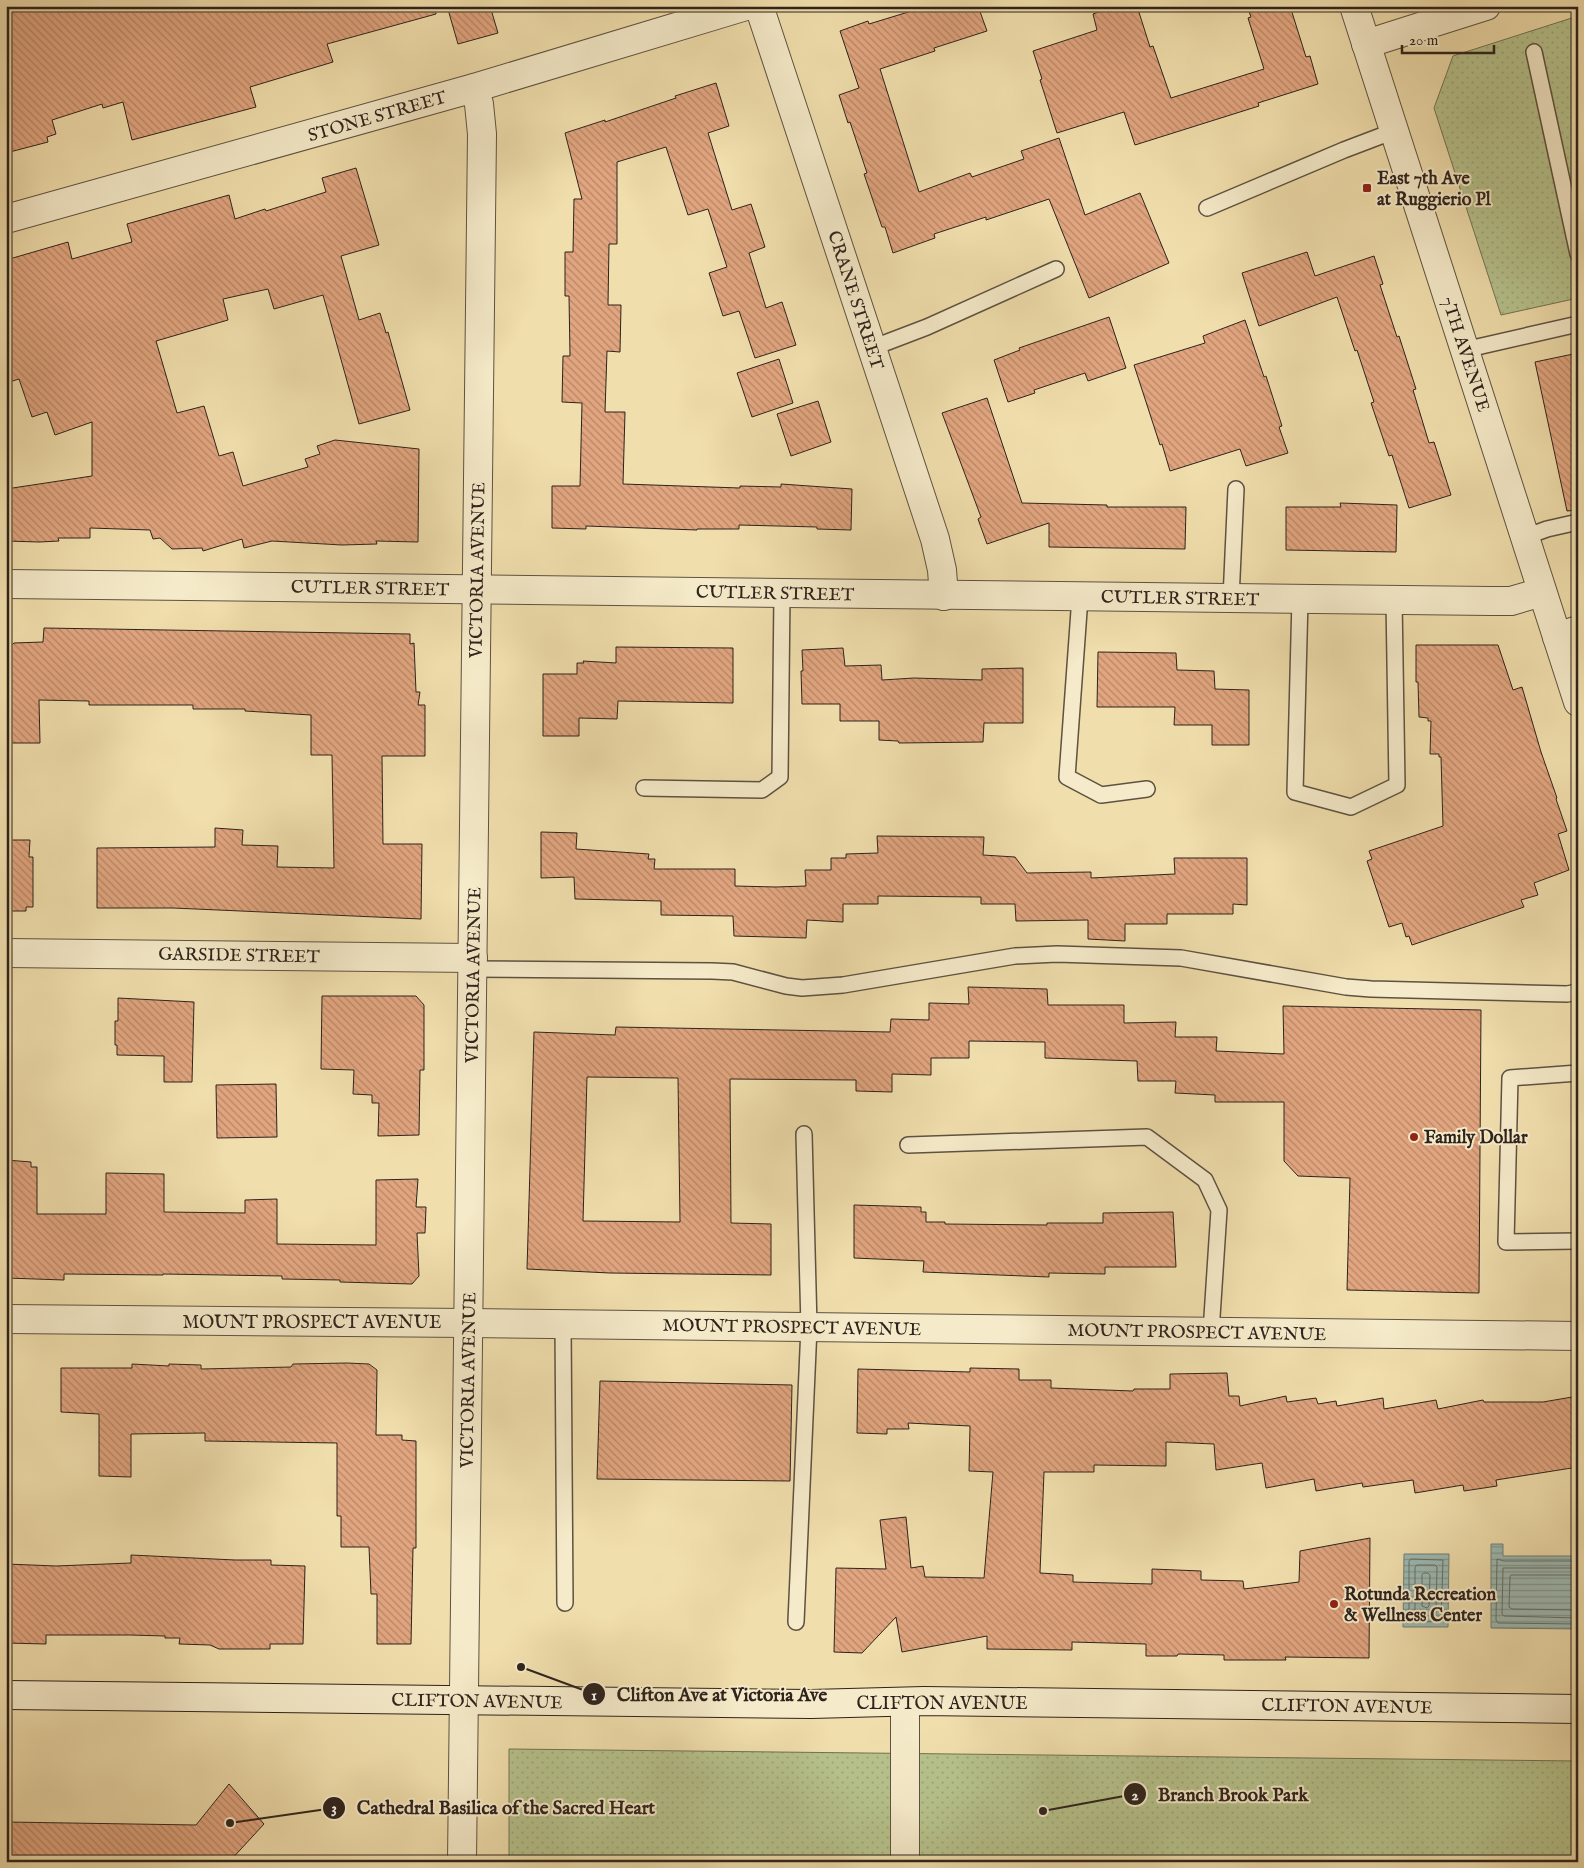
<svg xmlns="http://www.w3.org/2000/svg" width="1584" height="1868" viewBox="0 0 1584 1868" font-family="'IM FELL English',serif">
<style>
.park{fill:url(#park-dots);stroke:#727254}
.water{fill:url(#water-rules);stroke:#717e77}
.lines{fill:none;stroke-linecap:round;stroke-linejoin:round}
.shore{stroke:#666e68;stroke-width:1}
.building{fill:url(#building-back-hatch);stroke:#2e231d;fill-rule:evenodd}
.service-casing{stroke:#5e5241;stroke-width:18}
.minor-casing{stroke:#5e5241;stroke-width:30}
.tertiary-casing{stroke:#5e5241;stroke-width:30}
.secondary-casing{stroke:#2e231d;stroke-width:30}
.service{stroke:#f5eac9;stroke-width:15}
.minor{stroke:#f5eac9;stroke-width:28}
.tertiary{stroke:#f5eac9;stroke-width:28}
.secondary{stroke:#f5eac9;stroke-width:28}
.poi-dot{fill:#8f2418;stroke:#f5eac9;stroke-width:2}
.labels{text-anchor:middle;stroke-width:4;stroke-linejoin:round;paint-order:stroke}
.street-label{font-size:18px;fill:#2e231d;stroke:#f5eac9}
.poi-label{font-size:18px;font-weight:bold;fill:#2e231d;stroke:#f5eac9;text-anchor:start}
.leader{fill:none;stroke:#2e231d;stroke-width:2}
.callout-dot{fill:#2e231d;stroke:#f5eac9;stroke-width:2}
.mark-label{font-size:15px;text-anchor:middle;font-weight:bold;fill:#fff}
.callout-label{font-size:19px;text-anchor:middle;font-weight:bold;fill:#2e231d;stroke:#f5eac9;stroke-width:4;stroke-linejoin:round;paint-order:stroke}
</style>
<defs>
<pattern id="park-dots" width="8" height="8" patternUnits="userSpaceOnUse" patternTransform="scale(1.25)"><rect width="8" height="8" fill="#b6c28c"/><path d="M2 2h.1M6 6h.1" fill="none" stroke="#9da678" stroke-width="1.8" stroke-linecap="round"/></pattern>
<pattern id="water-rules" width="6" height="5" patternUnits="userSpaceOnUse" patternTransform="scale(1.25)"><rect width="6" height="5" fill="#9dbab3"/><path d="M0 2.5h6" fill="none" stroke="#809791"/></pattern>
<pattern id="building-back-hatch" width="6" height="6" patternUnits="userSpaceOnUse" patternTransform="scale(1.25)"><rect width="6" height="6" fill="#e1a57f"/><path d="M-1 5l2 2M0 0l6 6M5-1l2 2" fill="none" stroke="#b78667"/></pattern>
</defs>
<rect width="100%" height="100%" fill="#f0deac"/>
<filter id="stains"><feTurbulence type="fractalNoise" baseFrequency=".004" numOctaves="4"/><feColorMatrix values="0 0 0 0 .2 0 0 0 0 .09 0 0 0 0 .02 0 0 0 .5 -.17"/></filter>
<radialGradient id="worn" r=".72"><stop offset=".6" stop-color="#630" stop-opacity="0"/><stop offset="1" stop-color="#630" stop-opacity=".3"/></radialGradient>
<g class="park">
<path d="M1578,16V298L1501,315L1434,108L1453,56Z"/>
<path d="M509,1749L1578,1761V1862H509Z"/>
</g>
<g class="water">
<path d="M1491,1544H1503V1556H1578V1629L1491,1628Z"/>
<path d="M1404,1554H1449L1448,1627H1403Z"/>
</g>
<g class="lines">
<g class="shore">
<path d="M1411,1559L1443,1560L1441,1622L1409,1620V1562Z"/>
<path d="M1578,1561H1504L1497,1559L1496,1620L1498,1623L1578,1624"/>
<path d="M1417,1565H1435L1437,1567L1436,1613L1435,1616H1417L1415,1614V1568Z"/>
<path d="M1578,1568H1503L1502,1614L1504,1616L1578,1618"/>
<path d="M1424,1573H1428L1430,1575L1429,1606L1427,1608L1422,1606V1575Z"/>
<path d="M1578,1575H1511L1510,1577L1509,1607L1512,1609L1578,1610"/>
</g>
</g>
<g class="building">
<path d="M6,6H435L436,14L327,44L333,62L250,87L256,107L132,140L123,102L103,108L102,104L52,120L56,134L47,137L48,142L6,153Z"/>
<path d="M447,6H490L498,33L458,44Z"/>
<path d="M928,6H978L987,31L934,48L935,51L880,69L919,192L970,173L972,177L1024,159L1021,151L1059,138L1085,215L1140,193L1169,263L1089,298L1049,199L986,220V217L934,234L935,238L893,253L885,227H882L864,174L867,173L850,122L848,123L839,95L859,88L840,31L868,21L869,24Z"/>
<path d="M1116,6H1137L1150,47L1153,46L1171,98L1264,69L1248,18L1251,17L1247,6H1290L1306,57L1310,56L1318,84L1258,103L1259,106L1135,145L1124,112L1057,133L1040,80L1042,79L1033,51L1097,30L1093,14Z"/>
<path d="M716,83L729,126L708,133L732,210L751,204L765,247L749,253L766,308L782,302L796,345L755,358L739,311L723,316L709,273L727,267L708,209L688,215L666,147L617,162V244H609L608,305H621L620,352L607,351L605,412H625L623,484L740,488V486L781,487V484L852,489L851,530L817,529V527L739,525V529H697V530L586,526V529L552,528V486H580L582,403L562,402L563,356H570L569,296H565V252H573L574,199H582L565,133L605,120V122L676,98L675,96Z"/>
<path d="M356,168L379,245L341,256L359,320L380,313L386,333L388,332L410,410L359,424L323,295L274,309L268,289L223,299L228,320L156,341L177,413L204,406L219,456L233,452L243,486L308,467L305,459L320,454L317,446L335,440L419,449L418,542L376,541L377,544L342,545L272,541L244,548L242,539L203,551L202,548L172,549L160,538L153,539L150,530L90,528V538H58L59,541L39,542L6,541V489L92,476V422L55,435L47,412L32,417L19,379L6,383V260L68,242L72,259L132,242L127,224L229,195L235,219L265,209L266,211L326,192L322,178Z"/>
<path d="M1307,252L1315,276L1374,256L1383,284L1380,285L1397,337L1399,336L1416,389L1413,390L1429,443L1434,442L1451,495L1409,508L1392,455L1389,456L1371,403L1374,402L1357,350L1355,351L1337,297L1259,326L1242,273Z"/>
<path d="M1109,317L1126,368L1088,381L1085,373L1034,390L1035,393L1008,402L994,360L1020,350L1019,348Z"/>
<path d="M1245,320L1264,377L1266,376L1282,426L1279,427L1288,453L1246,466L1240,449L1170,471L1162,444L1160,445L1134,365L1205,343L1203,336Z"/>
<path d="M1578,353V510L1567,511L1535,362Z"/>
<path d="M779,359L793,403L752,417L737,373Z"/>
<path d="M987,398L1022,503L1107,505V507H1186L1185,549L1049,547V523L987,544L978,519L981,517L942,413Z"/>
<path d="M818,401L831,442L791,456L777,414Z"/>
<path d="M1340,503L1397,505L1396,552L1286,550V507H1341Z"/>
<path d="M44,628L410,634V644L414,643L416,692H420L418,705H425V756H382L383,844H422L421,919L173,908H97V848L215,847V828L243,830L242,845L278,846L277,867L334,868L332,755H311V715L245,711V709H193V705H89V701L39,700L40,743H6V650L14,643L43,642Z"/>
<path d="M1416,645H1498L1513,690L1522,687L1541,752L1557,798L1556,799L1567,831L1558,834L1569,870L1534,883L1538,895L1521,900L1524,907L1412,945L1409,936L1406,937L1402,923L1389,927L1367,861L1372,859L1369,851L1443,826L1441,757H1439V754H1430L1431,721H1428V718L1419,717L1418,682H1416Z"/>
<path d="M616,647L733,648V703L618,701L617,719L579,718V736H543V674H577V663H584L583,661L616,663Z"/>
<path d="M843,648L845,666L881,665L882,680L914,678L982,680V669L1023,668V723H984L983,742L899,743L898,741L879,740V721H840V704H802L801,671H803L802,650Z"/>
<path d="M1098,652L1176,653L1177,670L1214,671L1215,689L1249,690V745H1212V725H1174L1175,707H1097Z"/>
<path d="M541,832L577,833L576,849L649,854L648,859H655L654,869H735V886L776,887L806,886L805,870H831V858H846V854L878,853L877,836L984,837L983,855L1015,857L1027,873L1091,872V878L1175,874L1174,858H1247V905L1233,904V914H1167V924H1125V941L1088,939V920L1016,921L1015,904H981V897L878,896V904H843V922L807,920L806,938L734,936L733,916L661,915V901L575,899L574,877L541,878Z"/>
<path d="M6,840H30L29,857H33V907H26V911H6Z"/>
<path d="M968,987L1047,989L1048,1005H1124V1023L1176,1022L1175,1037H1217L1216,1051L1284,1054L1283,1006L1481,1010L1479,1293L1347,1290L1350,1178L1298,1176L1284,1161V1102H1215V1095L1175,1093L1176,1081H1138L1137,1061L1045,1058V1042L969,1041V1058H931V1075L892,1074V1092L856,1091V1080L730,1079L731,1223L771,1224V1275L610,1273L527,1269L534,1032L615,1035L616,1027L890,1032L891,1019L929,1020V1003L969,1004ZM587,1077L678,1078L680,1222L583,1221Z"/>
<path d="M322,996H416L424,1005V1070H420L419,1135L378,1136L379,1103H372V1095L353,1094L354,1070L321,1069Z"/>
<path d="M118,998L194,1002L192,1082H164V1056L117,1055V1045H115V1021H118Z"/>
<path d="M276,1084L277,1137L217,1138L216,1085Z"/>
<path d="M6,1160L31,1162V1167H37V1214H106V1173L164,1174V1212L245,1213V1200L277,1199V1244L376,1245V1180L418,1179L416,1207H426L425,1233H417L419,1276L412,1284L340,1282V1280L282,1279V1276L163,1274V1275L64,1274V1280L6,1278Z"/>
<path d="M854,1205L921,1207V1212H926V1222H945V1224L1047,1225V1223H1103V1213L1173,1212L1176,1267H1105V1274L1049,1273V1277L923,1272L924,1261L854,1258Z"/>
<path d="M347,1363L369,1364L377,1370L376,1435H402V1440L416,1441V1548H413L411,1644H377V1594H371L369,1547H341V1516H337V1443L205,1441V1433L131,1434V1477L99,1476V1414L61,1412V1368H132V1364L169,1366V1364L201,1365V1369L291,1367L293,1364Z"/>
<path d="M970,1368L1019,1369V1380H1051V1388L1133,1391L1134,1389H1170V1374L1227,1373L1229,1396H1239L1240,1406L1286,1396L1287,1402L1316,1398L1318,1404L1336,1401L1337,1406L1383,1398L1384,1409L1436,1400L1438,1409L1483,1400L1484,1402H1543L1578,1396V1467L1496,1480L1497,1486L1464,1491L1463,1485L1415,1493L1413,1480L1363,1487L1362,1483L1316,1491L1314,1479L1266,1488L1262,1463L1216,1470L1214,1444L1166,1442V1466L1094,1465V1472H1044L1040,1573L1073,1575V1582L1152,1584V1569L1201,1571V1580L1243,1581L1244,1589L1299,1582L1300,1551L1370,1538L1369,1658L1285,1657L1286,1660H1224V1655L1178,1654L1177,1656H1146V1644L1072,1642V1650L987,1649V1636L902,1652L896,1617L862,1653L834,1652L836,1568L886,1569L880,1520L906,1517L911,1568L923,1566L925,1577L984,1578L993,1472L969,1471L970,1426L908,1423L909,1429H887V1434L857,1433L858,1369L970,1372Z"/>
<path d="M600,1381L792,1385L790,1481L597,1479Z"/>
<path d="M131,1555L235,1560H271V1565L305,1566L303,1644H270V1649H219L210,1645L179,1644L180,1638H165V1636L130,1635H46V1644L6,1643V1564L56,1566L131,1563Z"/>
<path d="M229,1784L264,1824L229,1862H6V1822L196,1825Z"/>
</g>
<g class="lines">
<g class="service-casing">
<g id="service">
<path d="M1534,52L1578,254"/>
<path d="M1207,208L1344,150L1394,131"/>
<path d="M872,348L927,327L1056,269"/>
<path d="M1464,350L1578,324"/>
<path d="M1525,537L1547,529L1578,522"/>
<path d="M1080,597L1067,777L1101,795L1147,789"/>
<path d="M1231,599L1236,489"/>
<path d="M1300,599L1295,792L1351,807L1397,785L1394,600"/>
<path d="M644,788L762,790L780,777L782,593"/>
<path d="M473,969L712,971L733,972L786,986L802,988L843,985L1015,956L1057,954L1181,958L1346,987L1371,989L1567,994L1578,992"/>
<path d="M1578,1073L1510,1078L1506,1242L1578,1241"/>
<path d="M908,1145L1147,1137L1205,1180L1219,1210L1211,1332"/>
<path d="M563,1324L565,1603"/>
<path d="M796,1622L809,1327L804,1134"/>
</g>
</g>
<g class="minor-casing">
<g id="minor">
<path d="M759,6L935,539L942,570L944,596"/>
<path d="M1366,44L1486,6"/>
<path d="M6,219L474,88L746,6"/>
<path d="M6,584L1491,601H1511L1542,592"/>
<path d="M1557,637L1578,630"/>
<path d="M6,953L473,958"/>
<path d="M6,1319L469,1323L1578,1336"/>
<path d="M905,1702V1862"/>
<path d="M462,1862L482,134L479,104L474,88"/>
</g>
</g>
<g class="tertiary-casing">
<path id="tertiary" d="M1354,6L1578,702"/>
</g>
<g class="secondary-casing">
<path id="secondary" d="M6,1695L811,1704L924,1701L1578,1709"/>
</g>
<use href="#service" class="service"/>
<use href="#minor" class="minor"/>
<use href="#tertiary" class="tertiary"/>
<use href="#secondary" class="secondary"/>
</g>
<g class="poi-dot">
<rect x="1362" y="183" width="10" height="10" rx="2.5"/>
<circle cx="1414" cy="1137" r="5"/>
<circle cx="1334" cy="1604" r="5"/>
</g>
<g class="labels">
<g class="street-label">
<text transform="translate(377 116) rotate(-16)" y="6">STONE STREET</text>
<text transform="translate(856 300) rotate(72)" y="6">CRANE STREET</text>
<text transform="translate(1466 354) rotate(72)" y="6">7TH AVENUE</text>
<text transform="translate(477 570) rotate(-89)" y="6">VICTORIA AVENUE</text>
<text transform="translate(370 588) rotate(1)" y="6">CUTLER STREET</text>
<text transform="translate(775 593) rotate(1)" y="6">CUTLER STREET</text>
<text transform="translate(1180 598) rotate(1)" y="6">CUTLER STREET</text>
<text transform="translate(239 955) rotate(1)" y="6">GARSIDE STREET</text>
<text transform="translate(473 975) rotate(-89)" y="6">VICTORIA AVENUE</text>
<text x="312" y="1328">MOUNT PROSPECT AVENUE</text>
<text transform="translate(792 1327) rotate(1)" y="6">MOUNT PROSPECT AVENUE</text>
<text transform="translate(1197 1332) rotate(1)" y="6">MOUNT PROSPECT AVENUE</text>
<text transform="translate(468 1380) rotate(-89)" y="6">VICTORIA AVENUE</text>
<text transform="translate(477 1701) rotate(1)" y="6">CLIFTON AVENUE</text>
<text x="942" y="1709">CLIFTON AVENUE</text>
<text transform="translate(1347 1706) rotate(1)" y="6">CLIFTON AVENUE</text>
</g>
<g class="poi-label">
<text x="1377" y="184">East 7th Ave<tspan x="1377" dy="21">at Ruggierio Pl</tspan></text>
<text x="1424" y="1143">Family Dollar</text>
<text x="1344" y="1600">Rotunda Recreation<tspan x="1344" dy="21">&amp; Wellness Center</tspan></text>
</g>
</g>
<path class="leader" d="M521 1667L594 1694M1043 1811L1135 1794M230 1823L334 1808"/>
<g class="callout-dot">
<circle cx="521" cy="1667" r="5"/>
<circle cx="1043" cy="1811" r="5"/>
<circle cx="230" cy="1823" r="5"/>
<circle cx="594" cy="1694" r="12"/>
<circle cx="1135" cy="1794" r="12"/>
<circle cx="334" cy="1808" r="12"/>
</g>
<g class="mark-label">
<text x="594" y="1700">1</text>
<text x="1135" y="1800">2</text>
<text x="334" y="1813">3</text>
</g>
<g class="callout-label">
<text x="722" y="1701">Clifton Ave at Victoria Ave</text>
<text x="1233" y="1801">Branch Brook Park</text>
<text x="506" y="1814">Cathedral Basilica of the Sacred Heart</text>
</g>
<rect width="1584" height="1868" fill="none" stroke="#f0deac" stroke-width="25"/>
<rect x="8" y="8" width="1569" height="1853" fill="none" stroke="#2e231d" stroke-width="2.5"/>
<rect x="12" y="12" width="1559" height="1843" fill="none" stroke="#2e231d"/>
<path d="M1402 45v8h92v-8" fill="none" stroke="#2e231d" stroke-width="2.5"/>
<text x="1409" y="45" font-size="15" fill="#2e231d" stroke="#f5eac9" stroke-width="4" paint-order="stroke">20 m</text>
<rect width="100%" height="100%" filter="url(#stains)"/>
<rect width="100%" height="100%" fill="url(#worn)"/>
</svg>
